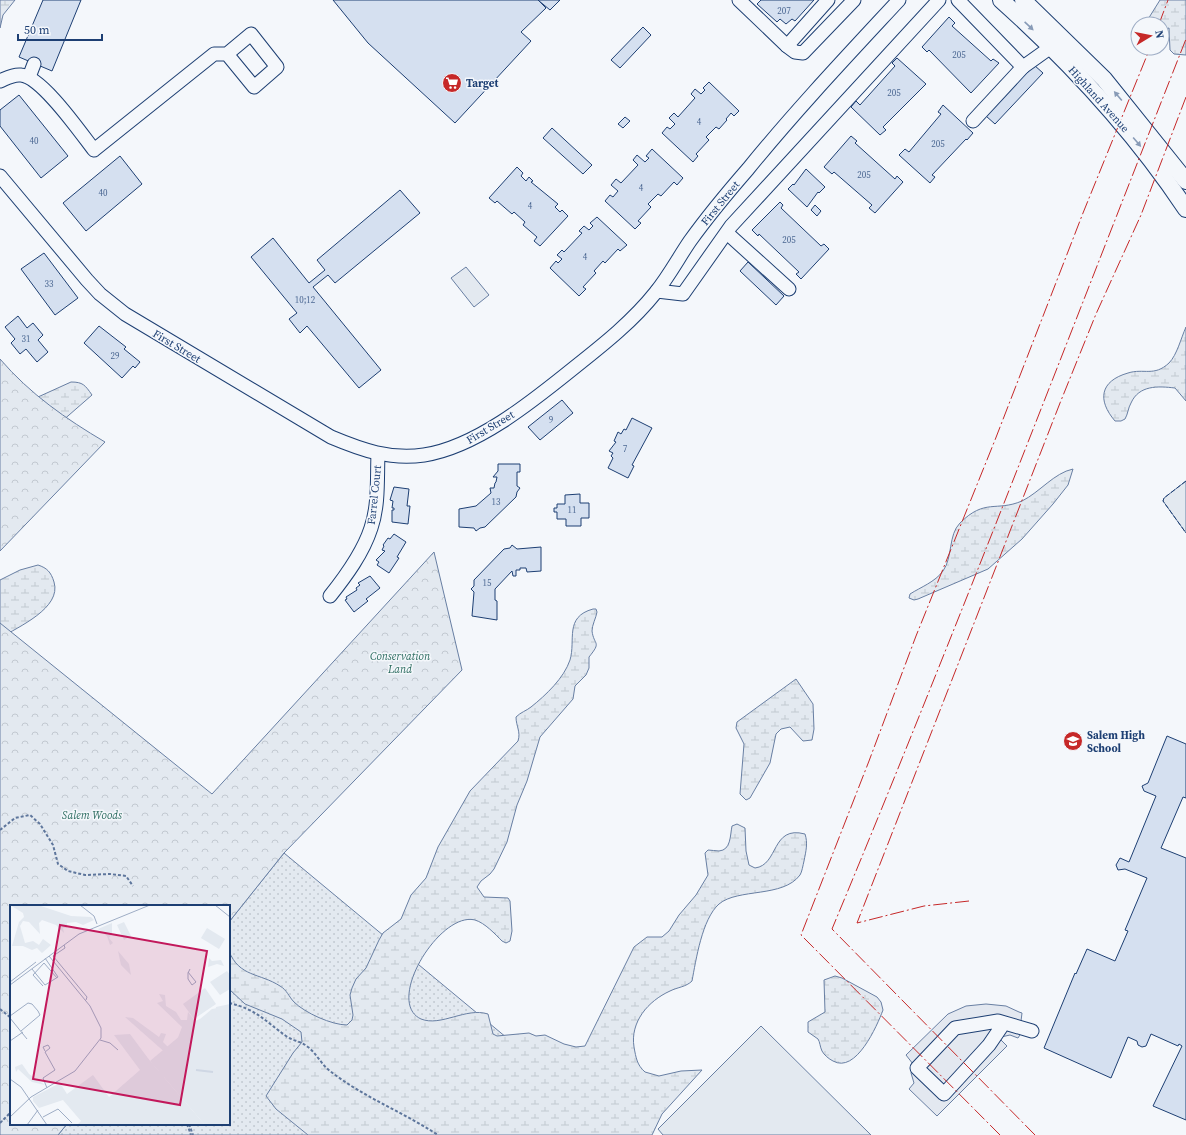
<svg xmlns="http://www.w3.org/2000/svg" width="1186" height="1135" viewBox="0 0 1186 1135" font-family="'Source Serif 4',serif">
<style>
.grass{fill:url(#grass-dots);stroke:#687fa3}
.wetland{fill:url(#wetland-marsh);stroke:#687fa3}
.park{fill:url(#park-crowns);stroke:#687fa3}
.pitch{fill:#e3e9f0;stroke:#687fa3}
.parking{fill:#e3e8f0;stroke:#687fa3}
.building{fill:#d5e0f0;stroke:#1d3f73}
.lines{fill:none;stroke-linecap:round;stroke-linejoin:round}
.minor-casing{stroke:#1d3f73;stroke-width:15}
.major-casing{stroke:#1d3f73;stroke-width:18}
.path{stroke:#5e769c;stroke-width:2;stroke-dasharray:3 2;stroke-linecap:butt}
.minor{stroke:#f4f7fb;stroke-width:13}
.major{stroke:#f4f7fb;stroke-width:16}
.fence{stroke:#1d3f73;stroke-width:1;stroke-dasharray:5 2;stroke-linecap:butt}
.power{stroke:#c62828;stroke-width:1;stroke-dasharray:14 3 2 3;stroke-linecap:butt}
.oneway{fill:#889bb7}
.labels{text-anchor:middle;stroke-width:3;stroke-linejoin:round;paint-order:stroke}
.number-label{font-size:9px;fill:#4b6792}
.poi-label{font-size:11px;font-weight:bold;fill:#1d3f73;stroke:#f4f7fb;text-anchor:start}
.street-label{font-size:11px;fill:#1d3f73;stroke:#f4f7fb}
.park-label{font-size:11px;font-style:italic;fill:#2c6c60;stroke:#f4f7fb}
.inset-river{fill:none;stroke:#cfd7e4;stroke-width:2}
.inset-road{fill:none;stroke:#9eadc5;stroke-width:1}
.view{fill:#c2185b;fill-opacity:0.15;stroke:#c2185b;stroke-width:2}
.inset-edge{fill:none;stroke:#1d3f73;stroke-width:2}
</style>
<defs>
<pattern id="grass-dots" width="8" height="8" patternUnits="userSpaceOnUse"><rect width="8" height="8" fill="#e3e9f0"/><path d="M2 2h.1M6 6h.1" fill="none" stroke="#c2c9d1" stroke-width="1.8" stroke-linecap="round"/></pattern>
<pattern id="wetland-marsh" width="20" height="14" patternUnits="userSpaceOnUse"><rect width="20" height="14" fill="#e3e9f0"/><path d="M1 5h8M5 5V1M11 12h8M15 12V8" fill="none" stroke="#c2c9d1"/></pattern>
<pattern id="park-crowns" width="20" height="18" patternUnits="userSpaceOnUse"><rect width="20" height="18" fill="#e3e9f0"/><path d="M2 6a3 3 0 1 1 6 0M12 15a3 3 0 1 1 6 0" fill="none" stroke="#c2c9d1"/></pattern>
</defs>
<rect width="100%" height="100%" fill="#f4f7fb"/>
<path class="grass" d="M284,853L624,1135H58L67,1124H229V922Z"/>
<g class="wetland">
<path d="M0,0H15L3,15L0,28Z"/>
<path d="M1160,0H1186V55L1174,54L1170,50L1169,28L1162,30V24H1145Z"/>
<path d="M1186,327V401L1175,388C1158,386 1139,385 1131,403C1128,408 1128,414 1125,419L1121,421H1115C1097,400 1100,381 1128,373C1144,368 1154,377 1169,363C1177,355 1181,338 1186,327Z"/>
<path d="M71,382C83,382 85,385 92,395L61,422L38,397Z"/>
<path d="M1073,469L1068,485L1053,504L1022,539L988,569L918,599L914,600L909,598L910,594C921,587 935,582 943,571C953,557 948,535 960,523C985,498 996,512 1022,501C1040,492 1054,473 1073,469Z"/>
<path d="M38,565C47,568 51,572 54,582C62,608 18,627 0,638V580L20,570Z"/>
<path d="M593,609H596L597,612C596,618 592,625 592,631C594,646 602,641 589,657V668L586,675L575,686L573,699L540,737L527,781L517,805L507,842L494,869L490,874L481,881L477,887L484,897L508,898L510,901L512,931L510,941L506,943L502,941C495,934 485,923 475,920C440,911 384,1002 421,1019C441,1027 466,1007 488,1014L493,1034L497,1036L529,1033L536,1036L545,1035L564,1044L576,1047L585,1046L634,947L647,937H662L669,931L679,915L696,895L708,875L705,853L708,850C712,850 715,851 719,851C731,850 730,836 732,826L737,824L745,828L746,851L749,865L755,868C779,865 771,825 805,834C808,843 806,851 804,861C803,865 802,872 800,875C783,898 738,888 719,904C702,919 696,960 692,981C686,987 678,987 670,991C648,1001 630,1022 634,1047C636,1058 637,1065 645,1072L659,1076L681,1071L702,1070L662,1114L652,1135H308L276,1109L266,1096L293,1053L302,1042L301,1032L282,1019L245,1004L229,989V951C239,977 260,973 280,986C287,990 289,997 294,1002C305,1013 332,1025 347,1025L352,1020L353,1015L350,995L352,988L356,979L366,968L379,940L383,933L401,919L411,895L426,878L438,847L470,791L518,741C521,732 516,726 516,717C521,712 526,711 531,707C546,695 564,678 570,660C576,640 564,617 593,609Z"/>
<path d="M796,679L813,704L814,729L812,740L803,741L790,727L781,729L776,734L770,763L750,798L746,800L740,794L744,744L736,728L737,722Z"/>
<path d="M835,976L842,978L877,997L881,1002L883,1010C877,1026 856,1074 833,1061C829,1059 824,1055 822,1051C820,1047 820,1042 818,1039L808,1032V1022L825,1012L824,980Z"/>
</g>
<g class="park">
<path d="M0,359C30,394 66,419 105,442L0,551Z"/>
<path d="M434,552L462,670L284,853L229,922V906H11V1124H67L58,1135H0V623L212,794Z"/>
</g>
<g class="pitch">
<path d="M466,267L489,295L474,307L451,278Z"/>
<path d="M1186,481V533L1163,501L1164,498Z"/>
<path d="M761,1026L871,1135H663L658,1129Z"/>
</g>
<path class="parking" d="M986,1004L1006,1006L1019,1012L1022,1013L1021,1021L1027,1024L1018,1038L1010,1035L1001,1037L1000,1039L1007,1046L937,1116L909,1089L914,1083L911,1073L913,1064L906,1055L948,1014L966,1006Z"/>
<g class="building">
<path d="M43,0H81L52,71L19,57Z"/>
<path d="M333,0H538L546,8L521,32L531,41L455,123L368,43Z"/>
<path d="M538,0H560L550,10Z"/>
<path d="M761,0H814L795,21L792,19L786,24L780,19L777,22L757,4Z"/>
<path d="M949,17L955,23L952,26L991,61L993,59L999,63L971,93L929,50L927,52L922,47Z"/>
<path d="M643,27L651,35L620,68L611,60Z"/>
<path d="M897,58L926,84L883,127L886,130L880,135L851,107L856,101L860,105L895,66L892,63Z"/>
<path d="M1034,65L1043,73L995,124L986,116Z"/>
<path d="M709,82L739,111L734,116L731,113L726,119L727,120L719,129L716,127L706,137L709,140L696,154L698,156L693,162L662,133L667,127L670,129L675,124L669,118L674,113L678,117L695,98L691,94L695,89L701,94L705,90L703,88Z"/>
<path d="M19,95L68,156L41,178L0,126V110Z"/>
<path d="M943,105L973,133L967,140L966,139L932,175L935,177L930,183L899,155L905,149L909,152L941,114L938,112Z"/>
<path d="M625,117L630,121L623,128L618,124Z"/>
<path d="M552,128L592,165L583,174L543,138Z"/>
<path d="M851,136L857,141L855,143L895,179L897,176L903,182L875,213L869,208L872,205L834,172L832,174L824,167Z"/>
<path d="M652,149L683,178L677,185L674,182L661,196L658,194L648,204L651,207L638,221L641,223L635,229L605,201L610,195L613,197L618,191L611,185L616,179L621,183L638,165L633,160L637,155L645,162L649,158L646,156Z"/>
<path d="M120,156L142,184L86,231L63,203Z"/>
<path d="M517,167L523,173L521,176L526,181L529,177L533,181L531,182L558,204L555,207L560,212L562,210L568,216L540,246L534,241L537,237L523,225L525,222L514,212L512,214L497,201L495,203L489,198Z"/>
<path d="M806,169L825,187L819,193L818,192L807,207L788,189L793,184L794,185Z"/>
<path d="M400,190L420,213L335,283L328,275L313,287L381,370L359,388L307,326L300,333L289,319L297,313L251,257L273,238L309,283L325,270L317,260Z"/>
<path d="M780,202L783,205L781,208L821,246L824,244L829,249L801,279L796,274L799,272L759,234L758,236L752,230Z"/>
<path d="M815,205L821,211L817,216L811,210Z"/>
<path d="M597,217L627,245L620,251L618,249L605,263L603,261L594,271L596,273L583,287L586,289L579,296L550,268L556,261L558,263L562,259L557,255L562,250L564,252L582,233L579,231L584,226L589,230L593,226L590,223Z"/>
<path d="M44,253L78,298L55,315L21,269Z"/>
<path d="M748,262L784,296L776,305L740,271Z"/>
<path d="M18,316L27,328L33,323L43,335L38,340L48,352L37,362L26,349L20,354L11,343L15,339L5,327Z"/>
<path d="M99,326L126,347L124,349L140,362L135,368L133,366L122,378L84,343Z"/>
<path d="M562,400L573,413L540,440L528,427Z"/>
<path d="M632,418L652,428L632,465L634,466L628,478L608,468L613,458L611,456L613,453L609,451L616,442L614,441L618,432L621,434L624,429L626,430Z"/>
<path d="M498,464H520V472H517V486L520,488L517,492L516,497L485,527L480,528L476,531L474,528L459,527V509L476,506L491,493L490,488H494L495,483L496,482L497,477H493L498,471Z"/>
<path d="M394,487L409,489L407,506H410L408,524L392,522V510H394V508H392L393,501L390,500Z"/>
<path d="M580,494V503H589V518H581V526H566V519H557V512H554V508H557V504H565V495Z"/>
<path d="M394,534L406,542L397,557L399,558L389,573L377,565L379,562L376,560L385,551L382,550L384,546L383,545L388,538L390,539Z"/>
<path d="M512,545L517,549L541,547V571L527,572L526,568H520V570H516V576H513L512,571L495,589V600L497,601V620L472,616L474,592L471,589L474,586V580L504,549L510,548Z"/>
<path d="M370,576L380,588L366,599L368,601L354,612L345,600L347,599L346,597L357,590L356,588L360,585L358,583Z"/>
<path d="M1167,736L1186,744V798L1183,797L1161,848L1186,858V1120L1153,1106L1182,1046L1179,1044L1178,1046L1151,1034L1146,1046L1142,1047L1138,1045L1137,1041L1128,1037L1111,1078L1044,1048L1075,973L1076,974L1087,949L1115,961L1128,931L1125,930L1147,878L1125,869L1118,870L1116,865L1120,858L1129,862L1156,796L1144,791L1142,786L1148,783Z"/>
</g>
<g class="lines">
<g class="minor-casing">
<g id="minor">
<path d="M739,0L787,46L795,52L803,53L854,0"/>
<path d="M958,0L1023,67L1051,47"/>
<path d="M787,46L828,0"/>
<path d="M29,77L34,64"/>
<path d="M0,81C7,78 13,74 21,75C42,77 80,132 94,150L214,54H227L251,34L277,67L254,87L227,54"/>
<path d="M973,121L1023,67"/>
<path d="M0,176L87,280L100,294L125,314L331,437C362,450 390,460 424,455C477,447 534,400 575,367C604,344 633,321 656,292C669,276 679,257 690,241C708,216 728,192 748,169C796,110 848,55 899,0"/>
<path d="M727,233L789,289"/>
<path d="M657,291L683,294L731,226L939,0"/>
<path d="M330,596C346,576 363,553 371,528C379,505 377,478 378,454"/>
<path d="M1004,1023L989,1045L944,1094L917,1068L955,1028L998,1021L1032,1031"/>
</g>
</g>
<g class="major-casing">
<g id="major">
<path d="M1001,0C1070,62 1134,131 1186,209"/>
<path d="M1023,0L1104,79L1186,181"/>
</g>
</g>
<g class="path">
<path d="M0,830L15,818L30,815L40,824L53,845L58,864L68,871L85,875L110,874L126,876L133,886"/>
<path d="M229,1003C256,1009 265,1021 286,1036C293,1041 301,1041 308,1047C316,1053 321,1064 330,1071C363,1097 403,1112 438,1135"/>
<path d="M0,1009L11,1018"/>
<path d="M0,1123L11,1112"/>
<path d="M187,1124L191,1135"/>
<path d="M189,1124L193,1135"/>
</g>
<use href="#minor" class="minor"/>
<use href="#major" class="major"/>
<path class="fence" d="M1186,481L1164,498L1163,501L1186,533"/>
<g class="power">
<path d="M1159,24L1168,0"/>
<path d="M969,901L924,906L857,923L1060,403L1096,314L1141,215L1186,97"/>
<path d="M1000,1135L801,935L869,761L916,636L995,440L1083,213L1150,48"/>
<path d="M1035,1135L832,929C955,634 1069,336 1186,39"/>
</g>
</g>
<defs><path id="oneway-solid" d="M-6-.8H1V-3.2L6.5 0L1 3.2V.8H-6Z"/></defs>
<g class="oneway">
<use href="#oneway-solid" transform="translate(1029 26) rotate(43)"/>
<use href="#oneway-solid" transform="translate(1118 96) rotate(-130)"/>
<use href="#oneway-solid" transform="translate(1137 142) rotate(50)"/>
</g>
<defs>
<g id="supermarket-disc" transform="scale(1)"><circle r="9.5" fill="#c62828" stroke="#f4f7fb"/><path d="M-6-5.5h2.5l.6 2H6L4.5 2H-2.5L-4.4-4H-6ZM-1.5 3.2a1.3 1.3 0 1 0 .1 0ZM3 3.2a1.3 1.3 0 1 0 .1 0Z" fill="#fff"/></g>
<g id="school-disc" transform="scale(1)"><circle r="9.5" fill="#c62828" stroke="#f4f7fb"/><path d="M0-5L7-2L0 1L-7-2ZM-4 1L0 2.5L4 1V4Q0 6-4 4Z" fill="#fff"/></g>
</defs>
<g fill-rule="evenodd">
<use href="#supermarket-disc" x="452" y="83"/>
<use href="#school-disc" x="1073" y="741"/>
</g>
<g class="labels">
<g class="number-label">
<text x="784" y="14">207</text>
<text x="959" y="58">205</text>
<text x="894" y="96">205</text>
<text x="699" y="125">4</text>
<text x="34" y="144">40</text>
<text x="938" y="147">205</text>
<text x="864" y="178">205</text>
<text x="641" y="191">4</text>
<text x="103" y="196">40</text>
<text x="530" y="209">4</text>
<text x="789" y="243">205</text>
<text x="585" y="260">4</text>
<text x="49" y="287">33</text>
<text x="305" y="303">10;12</text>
<text x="26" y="342">31</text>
<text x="115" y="359">29</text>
<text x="551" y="423">9</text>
<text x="625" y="452">7</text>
<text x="496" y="505">13</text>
<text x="572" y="513">11</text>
<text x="487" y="586">15</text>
</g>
<g class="poi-label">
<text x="466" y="87">Target</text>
<text x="1087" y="739">Salem High<tspan x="1087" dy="13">School</tspan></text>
</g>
<g class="street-label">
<text transform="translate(1099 99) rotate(48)" y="4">Highland Avenue</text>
<text transform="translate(720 203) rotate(-51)" y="4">First Street</text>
<text transform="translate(177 346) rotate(31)" y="4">First Street</text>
<text transform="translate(490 427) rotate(-31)" y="4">First Street</text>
<text transform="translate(374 495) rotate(-84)" y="4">Farrel Court</text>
</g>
<g class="park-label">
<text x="400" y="660">Conservation<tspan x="400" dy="13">Land</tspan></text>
<text x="92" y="819">Salem Woods</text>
</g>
</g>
<g transform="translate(10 905)">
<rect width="220" height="220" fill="#f4f7fb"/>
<path d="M220,101V220H195L140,156L202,104Z" fill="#e3e9f0"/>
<path d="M0,0H28L61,11L81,12L84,15L73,20L66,17L57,18V23H53L54,28L46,20L32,15L29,18L30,29L19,17L13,16L10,21L15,38L23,36L29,40L33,34L41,40L32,48L27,43L22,45L13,41H2L9,17L14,12L13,8ZM102,18V29L99,33L103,38L100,40L97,31L88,24ZM108,46L119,59L121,70L111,60ZM199,53L202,56L211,55L214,61L207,59L198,62ZM149,89L155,90L156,101L166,107L171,115H177L178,107L185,116L198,111L200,117L204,116L206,102L220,99V106L212,108L208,115L210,121L220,127V135L209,123L201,121L205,131L185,135L177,160L171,164L164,158L151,175L125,138L148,166L153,165L164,152L158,150L115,112L123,113L149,132L151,128L156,129L153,137L159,143H164L172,122L147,98L153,96ZM12,159L19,169L35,180L22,177L8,164L6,167L5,162ZM214,161L220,166V177L202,170V167ZM189,189L194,190L210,201V210L220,220H210L190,198Z" fill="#e3e9f0"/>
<path d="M120,129L140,156L195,220H67L71,216L53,195L29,203L23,196V192L50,178L57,189L83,170L99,192L130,165L104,130Z" fill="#e3e9f0"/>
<path d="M114,17L121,31L114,35L107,20ZM197,23L215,34L209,44L191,33ZM217,66L220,70V84L210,90L200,77ZM195,83L206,99L184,114L173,99Z" fill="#e3e9f0"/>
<path class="inset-river" d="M186,165L203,167"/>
<path class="inset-road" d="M70,0L84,11L87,19M205,0L220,12M54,40L55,43L43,51L77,92L76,95M22,64L35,80L48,72L35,53M178,67L186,77L182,80L178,74V68L180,64M0,77L26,57M0,80L69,29L140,0M33,81L23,70L34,58L47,73M0,111L18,98L22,99L28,106L30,110L11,126M0,113L17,134M90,135L100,138L108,145M0,136L13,127M35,146L33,142L38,140L40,143L35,147L45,165L33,173L37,183M0,174L11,182L37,220M0,212L21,192L65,166L91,133V123L80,101L39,51M33,212L48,204L62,218M17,220L28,205"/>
<path class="view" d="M50,20L197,46L170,200L23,174Z"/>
<rect width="220" height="220" class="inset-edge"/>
</g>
<g transform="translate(1150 36) rotate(80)"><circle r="19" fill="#f4f7fb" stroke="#9eadc5"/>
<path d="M0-3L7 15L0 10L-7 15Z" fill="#c62828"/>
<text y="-6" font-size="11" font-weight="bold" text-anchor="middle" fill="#1d3f73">N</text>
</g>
<path d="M18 34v6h84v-6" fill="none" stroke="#1d3f73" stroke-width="2"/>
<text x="24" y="34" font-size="12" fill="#1d3f73" stroke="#f4f7fb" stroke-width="3" paint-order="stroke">50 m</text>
</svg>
